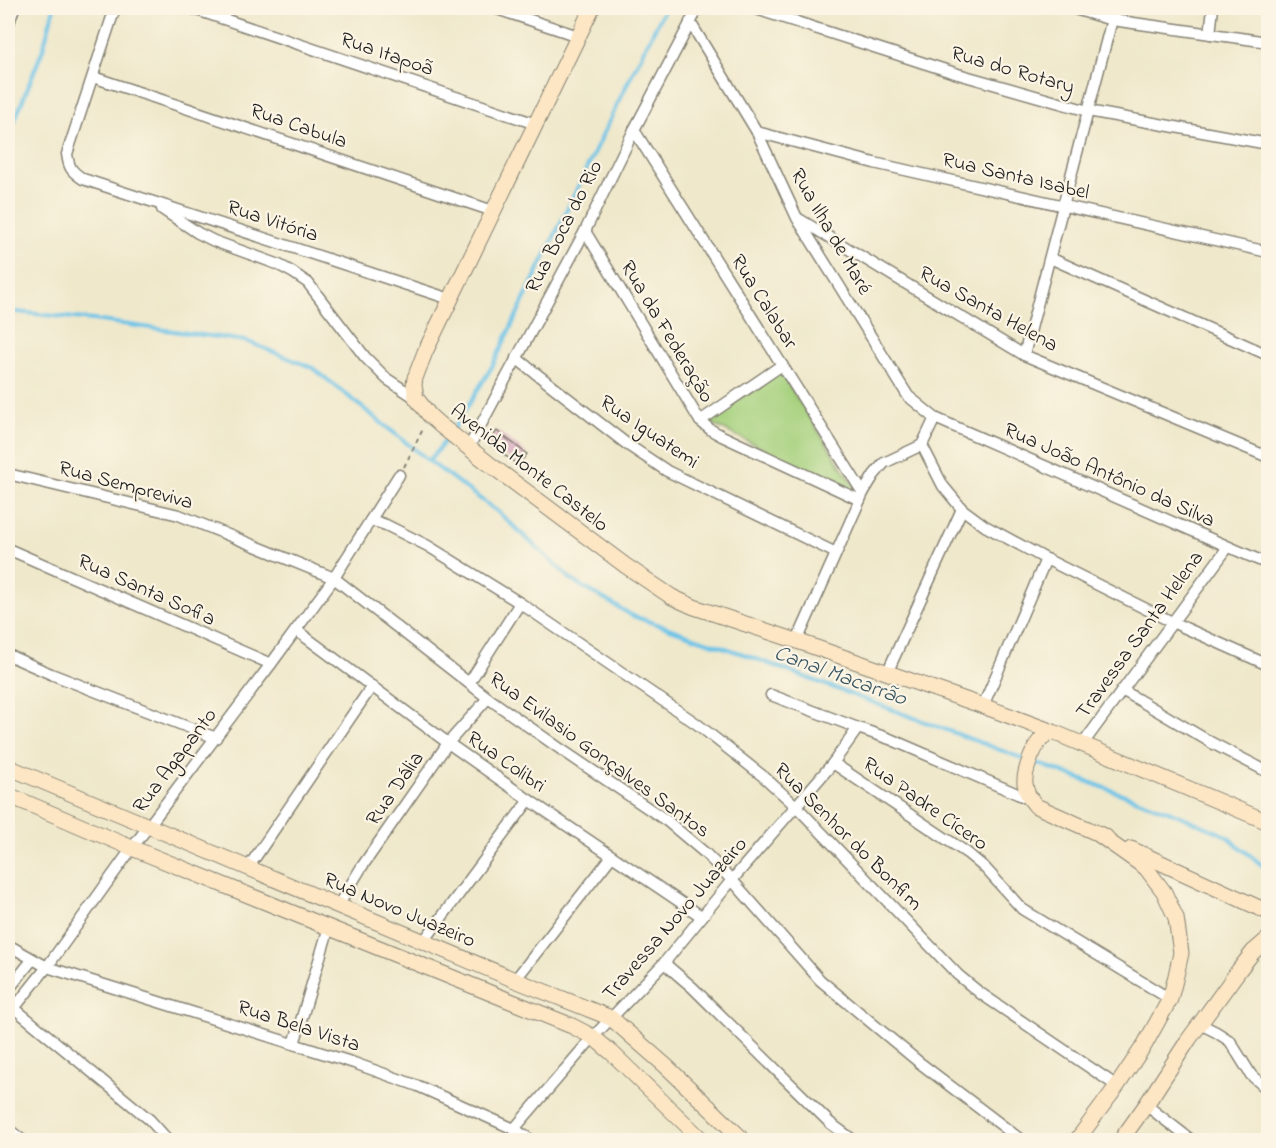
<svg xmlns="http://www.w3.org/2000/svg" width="1276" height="1148" viewBox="0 0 1276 1148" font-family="'Indie Flower',sans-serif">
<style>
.green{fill:#a4d07c;stroke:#60764c;stroke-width:1.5}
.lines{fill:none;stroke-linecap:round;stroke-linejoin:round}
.stream{stroke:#6ac3e8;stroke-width:4}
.building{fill:#d2a2ba}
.street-casing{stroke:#868274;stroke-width:13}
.secondary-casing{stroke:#868274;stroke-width:17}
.path{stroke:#868274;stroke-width:2;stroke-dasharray:4.5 4.5;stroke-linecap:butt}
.street{stroke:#fff;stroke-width:10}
.secondary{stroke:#fce6c4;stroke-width:15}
.labels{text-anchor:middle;stroke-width:4.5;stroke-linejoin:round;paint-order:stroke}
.street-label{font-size:21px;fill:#1c1c1c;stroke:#fcf5e5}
.water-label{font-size:22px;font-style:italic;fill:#375663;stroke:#fcf5e5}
</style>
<rect width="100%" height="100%" fill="#fcf5e5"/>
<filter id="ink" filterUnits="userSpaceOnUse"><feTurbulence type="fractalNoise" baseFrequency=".0167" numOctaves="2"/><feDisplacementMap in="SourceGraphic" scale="12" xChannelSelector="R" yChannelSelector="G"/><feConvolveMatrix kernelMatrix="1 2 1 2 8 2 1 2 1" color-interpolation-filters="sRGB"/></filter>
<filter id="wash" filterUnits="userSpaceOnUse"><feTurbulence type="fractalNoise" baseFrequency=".008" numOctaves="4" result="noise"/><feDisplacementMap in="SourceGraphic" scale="24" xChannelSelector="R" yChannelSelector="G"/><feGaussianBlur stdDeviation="1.35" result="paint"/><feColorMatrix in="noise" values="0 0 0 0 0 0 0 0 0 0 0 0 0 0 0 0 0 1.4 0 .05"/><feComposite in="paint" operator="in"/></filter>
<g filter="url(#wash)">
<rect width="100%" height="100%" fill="#efe8cb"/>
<path class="green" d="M780,371L859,494L705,421Z"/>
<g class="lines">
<g class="stream">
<path d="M8,137L43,49L54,8"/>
<path d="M8,311L93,320L246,341L313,368L429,461L498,512L573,581L633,616L743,654L1027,760"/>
<path d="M453,430L493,365L629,80L665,8"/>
<path d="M429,461L449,436"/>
<path d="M1034,762L1171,812L1225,835L1268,870"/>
</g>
</g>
<g id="blocks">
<path class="building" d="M497,431L527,454L518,465L488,443Z"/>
</g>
</g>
<g filter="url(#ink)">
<use href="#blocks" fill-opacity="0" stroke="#868274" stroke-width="1.5"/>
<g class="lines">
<g class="street-casing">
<g id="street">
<path d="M115,8L67,154C69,168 71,171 83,179L450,299"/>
<path d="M191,8L536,124"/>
<path d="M494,8L578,36"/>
<path d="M753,8L958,74L1088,111L1268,144"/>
<path d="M1071,8L1112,20L1268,42"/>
<path d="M690,22L757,132L797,218L908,396L935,418L1268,564"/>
<path d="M8,26L14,8"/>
<path d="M1210,34L1213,8"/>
<path d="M93,77L493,211"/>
<path d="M634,130L782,365L863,493"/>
<path d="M757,132L874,163L1268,252"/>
<path d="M162,209L198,233L214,241L277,264L292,272L308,283L365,357L387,379L416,398"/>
<path d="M799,219L1024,355L1268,457"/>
<path d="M585,231L700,421L711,430L722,436L860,500"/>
<path d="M1050,258L1268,355"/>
<path d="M1024,355L1115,8"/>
<path d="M516,358L628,445L667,471L836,553"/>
<path d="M935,418L922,445L943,486L962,509L985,526L1046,559L1172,622L1268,665"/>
<path d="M700,421L782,365"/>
<path d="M469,447L585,231L634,130L698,8"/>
<path d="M8,474L179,515L334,578L488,698L559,748L667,821L705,853L732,880L820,980L920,1063L1021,1140"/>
<path d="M370,521L377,522L386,525L428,546L520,603L697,724L764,777L797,807L958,975L980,993L1117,1086"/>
<path d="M8,549L271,664"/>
<path d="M296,630L448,743L529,800L701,916"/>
<path d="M797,641L863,493L874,475L884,463L922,445"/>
<path d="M8,655L51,674L216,738"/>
<path d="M887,673L962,509"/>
<path d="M469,683L520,603"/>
<path d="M1122,690L1212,743L1268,772"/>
<path d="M771,695L858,728L890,739L1029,799"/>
<path d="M983,706L1046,559"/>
<path d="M1082,745L1228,547"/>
<path d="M833,763L967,853L985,868L1022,909L1170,999"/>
<path d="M248,868L372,686"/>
<path d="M338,906L361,868L448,743L488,698"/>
<path d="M424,941L529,800"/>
<path d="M8,945L47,967L354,1063L418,1086L514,1129L531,1140"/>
<path d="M664,963L692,987L830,1123L853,1140"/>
<path d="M515,980L612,856"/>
<path d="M8,990L32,960"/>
<path d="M14,1008L150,1120L168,1140"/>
<path d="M8,1016L47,967L132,848L271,664L334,578L399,475"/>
<path d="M1200,1024L1216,1032L1230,1041L1251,1075L1268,1090"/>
<path d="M294,1044L329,927"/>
<path d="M1146,1105L1191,1140"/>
<path d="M8,1129L22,1140"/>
<path d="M514,1129L593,1037L664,963L732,880L833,763L858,728"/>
</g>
</g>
<g class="secondary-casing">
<g id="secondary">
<path d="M592,8L425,352L415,378L414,385L416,398L430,416L440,425L488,463L626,566L672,597L694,607L797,641L983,706L1053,732L1268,822"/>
<path d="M1053,732C1039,738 1037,744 1031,757C1023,776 1021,790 1036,806L1106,837"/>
<path d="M8,767L515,980L611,1018L667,1067L743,1140"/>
<path d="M8,795L132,848L572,1026L593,1037L612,1053L702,1140"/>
<path d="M1131,849L1268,912"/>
<path d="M1077,1140L1117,1086L1145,1044L1170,999L1175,980L1181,953L1176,918L1164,892L1146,868L1098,834"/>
<path d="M1121,1140L1146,1105L1189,1039L1239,970L1253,952L1268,939"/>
</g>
</g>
<path class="path" d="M404,467L423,429"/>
<use href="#street" class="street"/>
<use href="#secondary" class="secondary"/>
</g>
</g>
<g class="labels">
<g class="street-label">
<text transform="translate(387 53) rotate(19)" y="7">Rua Itapoã</text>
<text transform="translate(1013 69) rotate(16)" y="7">Rua do Rotary</text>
<text transform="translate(299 125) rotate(19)" y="7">Rua Cabula</text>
<text transform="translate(1016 175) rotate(13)" y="7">Rua Santa Isabel</text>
<text transform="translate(273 220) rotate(18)" y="7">Rua Vitória</text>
<text transform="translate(563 226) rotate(-63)" y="7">Rua Boca do Rio</text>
<text transform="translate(832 231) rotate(60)" y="7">Rua Ilha de Maré</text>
<text transform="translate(765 301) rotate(58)" y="7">Rua Calabar</text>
<text transform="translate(989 308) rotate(29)" y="7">Rua Santa Helena</text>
<text transform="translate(668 331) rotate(59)" y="7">Rua da Federação</text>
<text transform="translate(650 431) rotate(34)" y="7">Rua Iguatemi</text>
<text transform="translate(530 467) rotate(38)" y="7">Avenida Monte Castelo</text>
<text transform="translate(1110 474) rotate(24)" y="7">Rua João Antônio da Silva</text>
<text transform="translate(126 484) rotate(15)" y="7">Rua Sempreviva</text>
<text transform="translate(147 589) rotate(24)" y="7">Rua Santa Sofia</text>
<text transform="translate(1139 634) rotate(-54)" y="7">Travessa Santa Helena</text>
<text transform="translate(600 754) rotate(36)" y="7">Rua Evilasio Gonçalves Santos</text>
<text transform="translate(174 760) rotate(-53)" y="7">Rua Agapanto</text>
<text transform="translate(507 761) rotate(35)" y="7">Rua Colibri</text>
<text transform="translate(394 788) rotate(-55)" y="7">Rua Dália</text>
<text transform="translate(926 803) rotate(35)" y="7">Rua Padre Cícero</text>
<text transform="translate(849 836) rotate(45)" y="7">Rua Senhor do Bonfim</text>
<text transform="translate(400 909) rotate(23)" y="7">Rua Novo Juazeiro</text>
<text transform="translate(674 918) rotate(-49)" y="7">Travessa Novo Juazeiro</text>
<text transform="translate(299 1025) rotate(18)" y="7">Rua Bela Vista</text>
</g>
<g class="water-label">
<text transform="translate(841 674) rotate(20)" y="8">Canal Macarrão</text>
</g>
</g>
<rect width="1276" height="1148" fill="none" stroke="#fcf5e5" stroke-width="30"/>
</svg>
